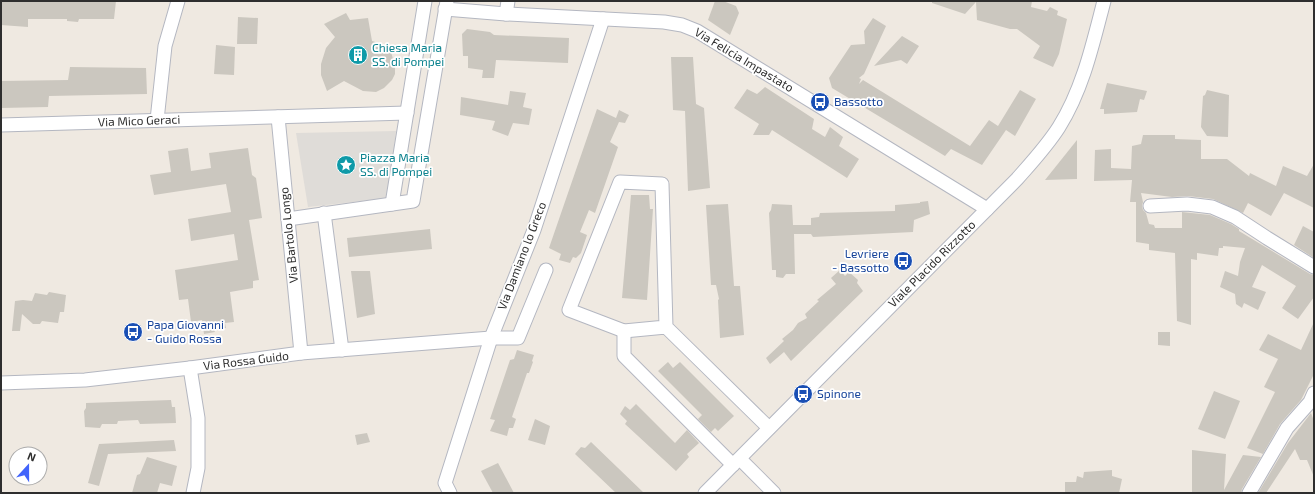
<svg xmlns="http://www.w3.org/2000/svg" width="1315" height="494" viewBox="0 0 1315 494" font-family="'Exo 2',sans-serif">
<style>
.plaza{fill:#dfdcd8}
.building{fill:#cbc7bf}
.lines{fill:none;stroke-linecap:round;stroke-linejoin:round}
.minor-casing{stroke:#b4b7c1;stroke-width:15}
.minor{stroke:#fff;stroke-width:13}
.labels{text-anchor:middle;stroke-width:3.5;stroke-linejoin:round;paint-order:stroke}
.culture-label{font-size:12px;fill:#0d838f;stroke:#fff;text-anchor:start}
.street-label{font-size:12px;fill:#2e2e2e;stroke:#fff}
.transit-label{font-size:12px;fill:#164399;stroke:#fff;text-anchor:start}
</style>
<rect width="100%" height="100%" fill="#efe9e1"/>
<path class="plaza" d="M396,131L388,198L308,207L296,133Z"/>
<g class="building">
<path d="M1,1H116L114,19H79L78,22L67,21V19H28V27L1,25Z"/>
<path d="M715,1H723L736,6L739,13L730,35L708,20Z"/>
<path d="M932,1H1032L1031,7L1047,11L1050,7L1058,11L1057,15L1067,19L1059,54L1053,67L1033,58L1040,46L1017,29H1010L977,20L976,2L965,14L932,3Z"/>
<path d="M346,13L350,20L368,18L372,41L382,44L391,52L395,66V74L392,80L384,88L376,92L363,91L344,81L327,91L321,75V64L326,48L335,37L324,24Z"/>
<path d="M238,17L258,18L257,44H237Z"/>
<path d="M873,18L886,26L864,74L859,78L861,79L859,84L863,80L970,146L989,120L998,126L1020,90L1036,99L1015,136L1006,130L982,165L951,149L945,156L832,88L829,78L851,45L865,44L864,31Z"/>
<path d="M467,29L490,32L494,35L569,38L568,63L496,60L494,78H482L483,70L468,68V56H463L462,34Z"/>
<path d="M902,36L919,46L907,64L901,60L874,66Z"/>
<path d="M216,45L235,47L234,75L214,74Z"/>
<path d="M671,57H693L696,104L704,108L710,188L688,191L685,111L673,110Z"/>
<path d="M70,67L146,68L147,94L49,96L48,107L1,108V81L68,80Z"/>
<path d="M1107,83L1147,91L1144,100L1140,99L1137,112L1104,114V109H1100Z"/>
<path d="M765,87L814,119L812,129L825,137L830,127L843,137L839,146L859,159L847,178L772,130L769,135H753L759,124L734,108L747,89L757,94Z"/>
<path d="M1207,90L1229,95L1228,137L1207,136L1201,127L1203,96L1205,95Z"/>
<path d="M510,91L526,93L523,107L532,109L529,125L513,123L508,136L492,130L495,121L460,115L461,97L508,105Z"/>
<path d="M597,109L616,118L619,110L629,115L625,123L619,122L610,142L618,147L595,213L589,210L580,232L587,235L581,253L576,258L573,257L570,263L559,260L561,254L549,248Z"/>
<path d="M1143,135H1175V139L1201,140V159H1227L1249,176L1250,173L1276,186L1283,166L1307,176L1314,164V208L1284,193L1271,216L1248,203L1243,213L1213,199L1188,196L1172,197L1141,193L1143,202L1142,206L1143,210L1146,213L1149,224L1154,225L1155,228H1182V212L1210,215L1231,224L1239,229V231L1310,274L1314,275V297L1298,319L1282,308L1296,286L1262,265L1252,287L1266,292L1258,310L1244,303L1242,308L1236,304L1235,294L1220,287L1225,271L1238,276L1240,262L1245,248L1223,246V248H1219L1218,256L1197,253V260L1191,259V325L1177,321L1175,253L1149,250V244L1136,242V202H1130L1132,180L1094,181L1095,150L1111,149V168L1131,169L1132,146L1141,144Z"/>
<path d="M1077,140V179L1045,180Z"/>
<path d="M188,148L191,171L211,168L209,153L248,148L252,175L256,178L262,218L249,220L259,280L253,281V288L230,292L234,322L225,323L226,328L214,330L215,332L204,334L202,320L191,322L188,299L179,300L175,270L238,260L234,234L191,241L188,219L231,212L226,184L154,195L150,175L171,172L168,151Z"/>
<path d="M631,195H649L650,209H653L647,300L622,298Z"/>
<path d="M928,201L930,214L914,220L913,232L813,237L811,234H794L795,274H786L783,278L776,277V270H772L769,213L771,210L772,204L792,205L793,225H811V218L819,217L820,213L895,211V205L920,203V202Z"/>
<path d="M728,204L734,286H740L744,335L720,338L718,300L719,299L716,285H711L706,205Z"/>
<path d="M1303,226L1314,232V258L1294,245Z"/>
<path d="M430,229L432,249L349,257L347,238Z"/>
<path d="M840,270L845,276L849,272L858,280L857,283L863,291L791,361L784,352L770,364L766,358L784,341L782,339L793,330L798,323L807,318L805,314L819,301L817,300L836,284L831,278Z"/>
<path d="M351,271H370L375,314L357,318Z"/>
<path d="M49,292L66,295L64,312H60L58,323L42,321L40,324H33L22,314L20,331H12L15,301L23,300L32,301L35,293L47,295Z"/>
<path d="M1314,322V374L1301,400L1280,424L1263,454L1247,448L1275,392L1264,387L1278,359L1259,350L1268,334L1301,350Z"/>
<path d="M1158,332H1170V346L1158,345Z"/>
<path d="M517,350L534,355L532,361L533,362L529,373H527L512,417L516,419L513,428H509L507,436L490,431L495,420L490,419L510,360L514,359Z"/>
<path d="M668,362L673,368L680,362L734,416L718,431L715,428L711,432L698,419L702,415L658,371Z"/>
<path d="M1214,391L1240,401L1225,439L1198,429Z"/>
<path d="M171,400L172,407H175L176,423L140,424L138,420L118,421L117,424H102L100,428L85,427L84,411L86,408V403Z"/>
<path d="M636,404L675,443L687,430L699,443L687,454L689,457L676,471L625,424L627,421L620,414L625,406L630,410Z"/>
<path d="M1311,413L1314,421V477L1307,460H1300L1295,449L1266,493H1258L1288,443Z"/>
<path d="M535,419L550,426L545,445L528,440Z"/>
<path d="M367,433L370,442L357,445L355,435Z"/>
<path d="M174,440L176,451L108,454L99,486L88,483L99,444Z"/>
<path d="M591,442L644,493H616L575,454L581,447L585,448Z"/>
<path d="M1192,450L1226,454L1224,490L1243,455L1261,457L1242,489L1241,493H1192Z"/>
<path d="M147,457L177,466L172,486L160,483L157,493H132L137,475L140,474Z"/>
<path d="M498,463L514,493H493L481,471Z"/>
<path d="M1112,470V476L1122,479L1119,493H1065V482H1076L1077,476L1083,478L1084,472Z"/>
</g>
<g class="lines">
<g class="minor-casing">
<g id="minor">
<path d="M445,9L506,14L664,22L682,25L697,31L987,209"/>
<path d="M506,14L508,1"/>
<path d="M278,117L301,353"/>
<path d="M157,120L165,46L178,1"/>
<path d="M1,125L407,113"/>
<path d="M392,204L425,1"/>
<path d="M1150,206L1187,204L1212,207L1235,217L1267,238L1314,267"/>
<path d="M324,213L342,350"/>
<path d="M288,219L413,201L447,1"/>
<path d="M666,327L662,184L620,182L569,310L624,331L666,327L769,428"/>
<path d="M624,331V356L733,465"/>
<path d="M190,368L198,418V468L193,493"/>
<path d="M1,383L85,380L190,368L301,353L491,338H518L546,270"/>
<path d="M740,459L774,493"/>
<path d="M450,493L445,483L491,338L534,230L603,19"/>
<path d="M705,493L1017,179C1032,162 1047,146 1059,127C1083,89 1093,43 1104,1"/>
<path d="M1249,493L1287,428L1310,402L1314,393"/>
</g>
</g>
<use href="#minor" class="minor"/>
</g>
<defs>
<g id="building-disc" transform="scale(1)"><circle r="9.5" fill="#0f9aa8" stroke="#fff"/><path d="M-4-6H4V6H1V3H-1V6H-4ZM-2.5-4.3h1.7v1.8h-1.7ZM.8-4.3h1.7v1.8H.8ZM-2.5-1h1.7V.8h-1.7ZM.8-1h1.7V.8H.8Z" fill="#fff"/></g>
<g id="bus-disc" transform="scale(1)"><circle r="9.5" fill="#1a4fb4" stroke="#fff"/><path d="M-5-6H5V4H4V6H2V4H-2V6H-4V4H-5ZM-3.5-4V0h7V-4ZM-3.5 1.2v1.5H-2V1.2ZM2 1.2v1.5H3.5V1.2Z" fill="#fff"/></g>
<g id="sight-disc" transform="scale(1)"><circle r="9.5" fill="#0f9aa8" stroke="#fff"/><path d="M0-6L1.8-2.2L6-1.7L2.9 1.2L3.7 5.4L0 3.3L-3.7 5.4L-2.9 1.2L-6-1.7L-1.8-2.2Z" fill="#fff"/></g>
</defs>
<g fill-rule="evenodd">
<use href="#building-disc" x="358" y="55"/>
<use href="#bus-disc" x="820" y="102"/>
<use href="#sight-disc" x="346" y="165"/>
<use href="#bus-disc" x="903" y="261"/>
<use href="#bus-disc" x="133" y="332"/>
<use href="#bus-disc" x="803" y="394"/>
</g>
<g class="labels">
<g class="culture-label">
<text x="372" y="52">Chiesa Maria<tspan x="372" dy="14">SS. di Pompei</tspan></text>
<text x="360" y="162">Piazza Maria<tspan x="360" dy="14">SS. di Pompei</tspan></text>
</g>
<g class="street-label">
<text transform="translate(744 60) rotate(31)" y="4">Via Felicia Impastato</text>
<text transform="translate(139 121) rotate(-2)" y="4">Via Mico Geraci</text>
<text transform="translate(289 235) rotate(-96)" y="4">Via Bartolo Longo</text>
<text transform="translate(522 256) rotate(-69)" y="4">Via Damiano lo Greco</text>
<text transform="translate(932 264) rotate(-45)" y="4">Viale Placido Rizzotto</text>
<text transform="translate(246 361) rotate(-7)" y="4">Via Rossa Guido</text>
</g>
<g class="transit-label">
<text x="834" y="106">Bassotto</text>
<text x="889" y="258" text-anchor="end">Levriere<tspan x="889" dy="14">- Bassotto</tspan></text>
<text x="147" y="329">Papa Giovanni<tspan x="147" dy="14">- Guido Rossa</tspan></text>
<text x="817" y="398">Spinone</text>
</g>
</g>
<rect width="1315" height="494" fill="none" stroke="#2e2e2e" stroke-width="4"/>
<g transform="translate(28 466) rotate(21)"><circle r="19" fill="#ffffff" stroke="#ababab"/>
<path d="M0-3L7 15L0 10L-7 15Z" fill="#4264fb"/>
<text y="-6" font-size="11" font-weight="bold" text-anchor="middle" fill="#2e2e2e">N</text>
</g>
</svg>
